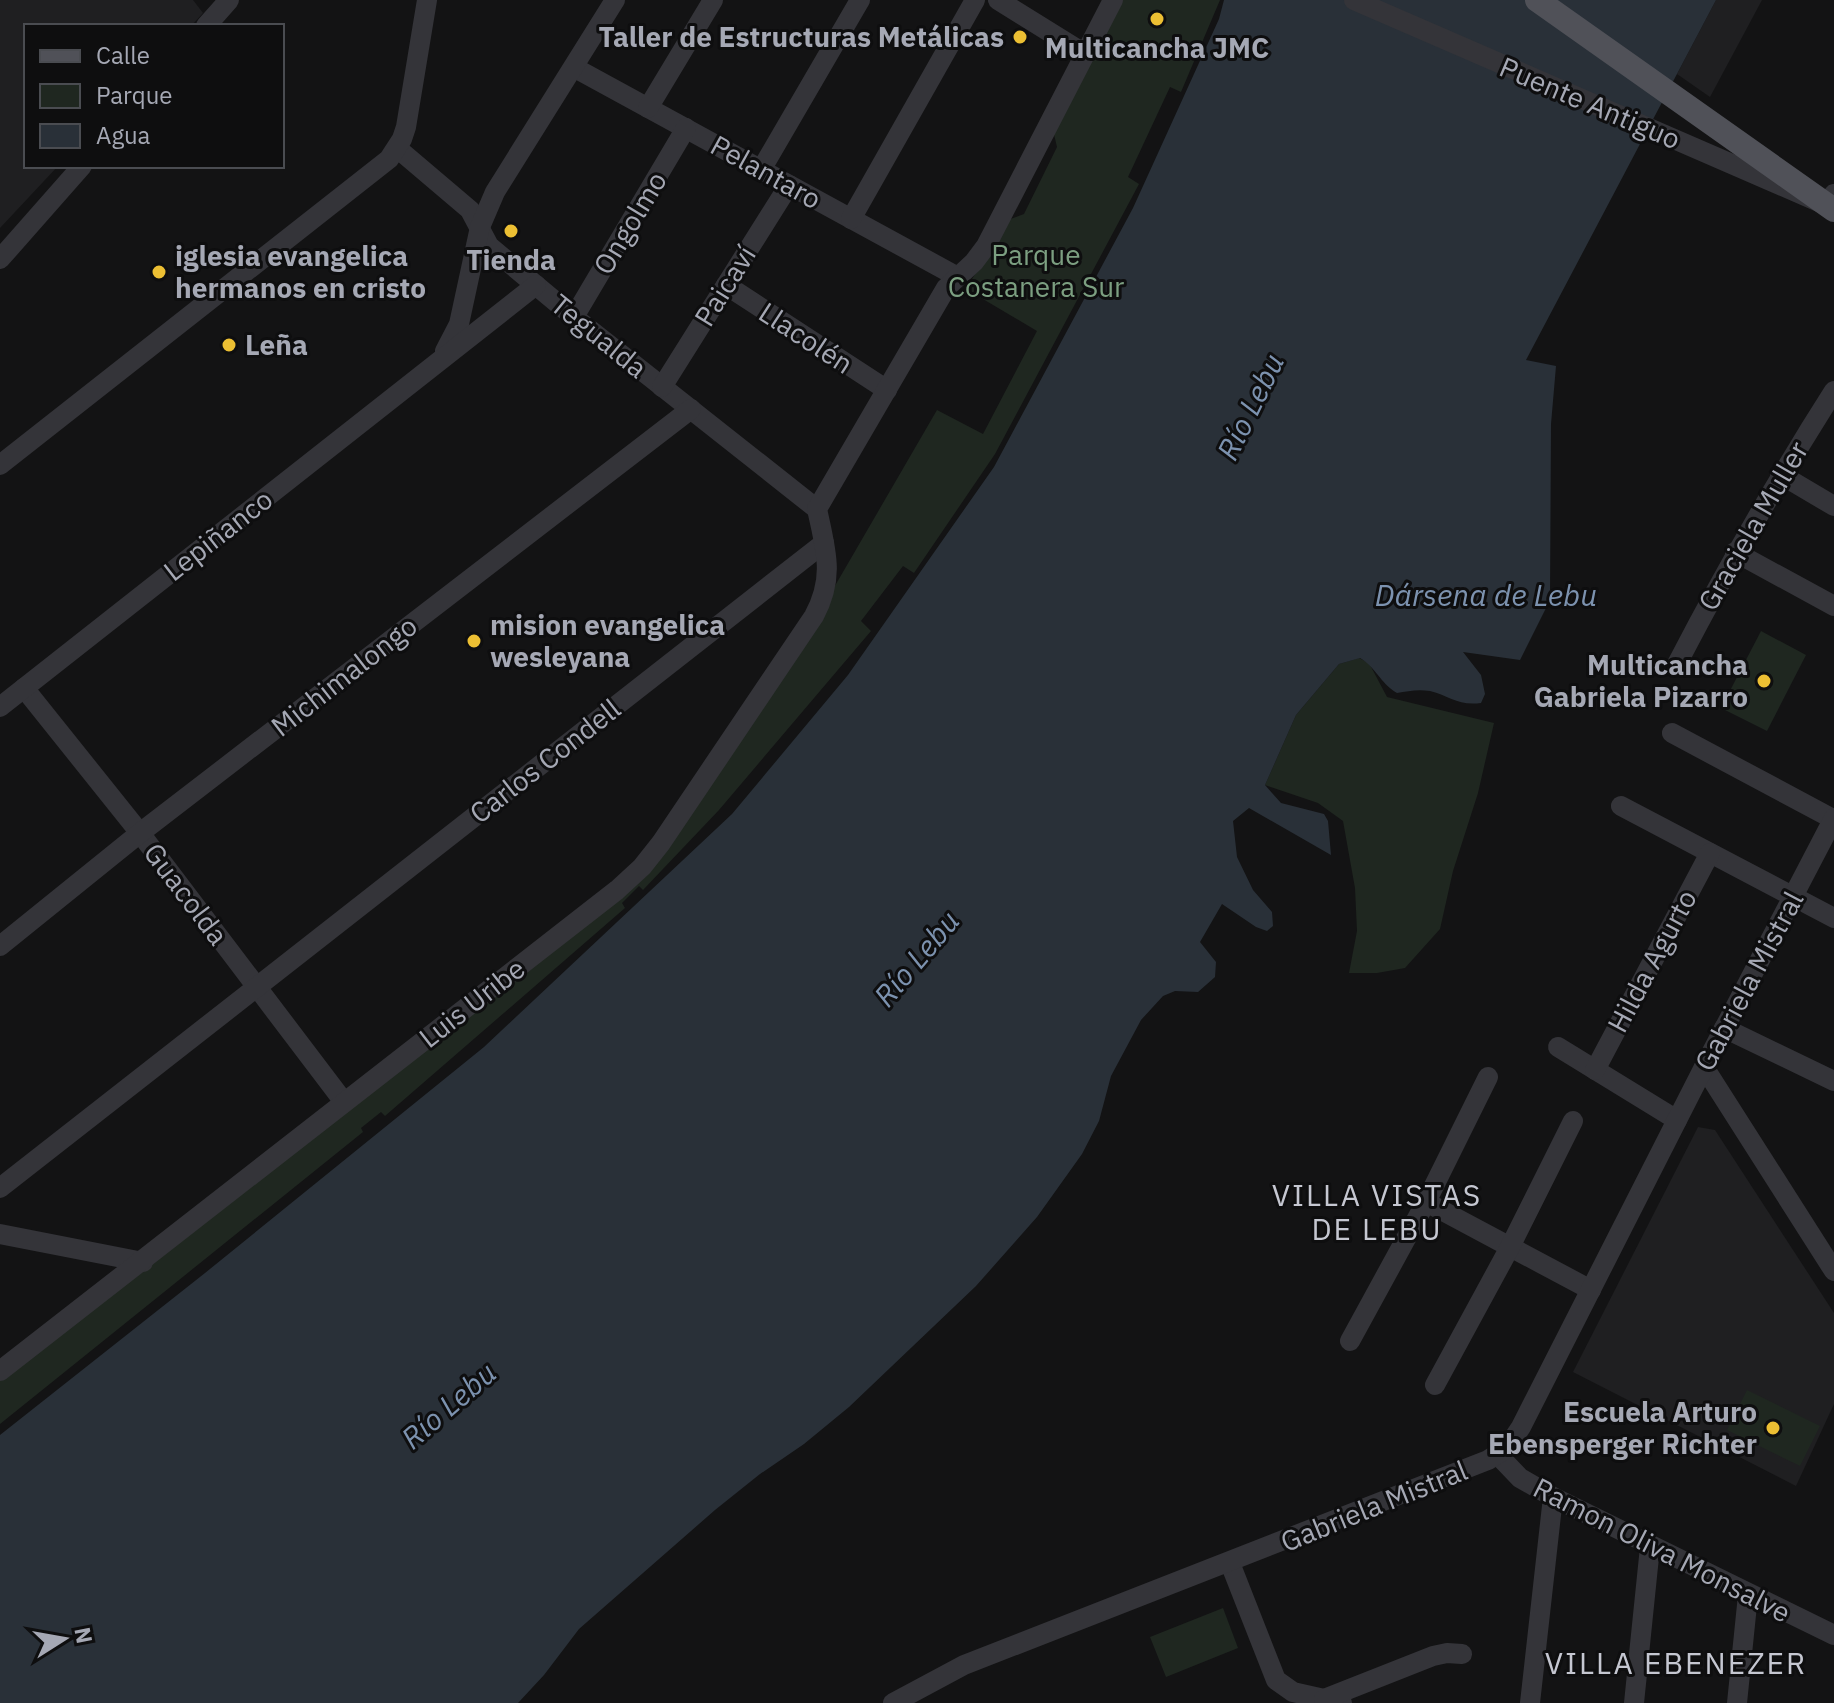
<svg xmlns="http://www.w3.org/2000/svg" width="1834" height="1703" viewBox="0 0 1834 1703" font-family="'IBM Plex Sans',sans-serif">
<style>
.built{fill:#1f1f21}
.green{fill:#1f2720}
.water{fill:#293038}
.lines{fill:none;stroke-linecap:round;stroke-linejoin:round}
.minor{stroke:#343439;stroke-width:20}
.major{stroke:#505158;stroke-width:24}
.poi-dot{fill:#ecbf33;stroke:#0e0e0f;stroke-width:3}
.labels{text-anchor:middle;stroke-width:6;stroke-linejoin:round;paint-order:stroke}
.poi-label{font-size:28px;font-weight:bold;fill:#a5a8b4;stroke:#0e0e0f;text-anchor:end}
.street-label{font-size:28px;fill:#a5a8b4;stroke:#0e0e0f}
.park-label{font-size:28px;fill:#7c9f81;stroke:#0e0e0f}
.water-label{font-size:30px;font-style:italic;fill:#7c92af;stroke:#0e0e0f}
.neighbourhood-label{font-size:30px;letter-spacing:2px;fill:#c5c7d1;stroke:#0e0e0f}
</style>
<rect width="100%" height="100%" fill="#131314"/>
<g class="built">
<path d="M0,0H193L203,13L191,26H26V166H58L0,228Z"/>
<path d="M1716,0H1762L1710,97L1677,74Z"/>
<path d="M1698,1127L1715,1130L1834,1313V1404L1796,1486L1573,1372Z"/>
</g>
<g class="green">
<path d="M1123,0H1220L1181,92L1170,87L1128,177L1139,184L995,454L914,573L903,566L861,621L871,631L719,810L643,890L639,886L622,903L625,908L385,1116L381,1112L361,1128L363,1132L0,1424V1378L631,884L796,653L937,410L983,434L1037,331L966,289L1008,220L1024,214L1057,147L1053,130Z"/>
<path d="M1761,631L1806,655L1767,731L1721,708Z"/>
<path d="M1359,658L1369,663L1387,697L1494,723L1478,793L1453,871L1440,929L1405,968L1377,973H1349L1357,931L1355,888L1343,821L1318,803L1265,785L1296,715L1339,664Z"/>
<path d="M1747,1390L1820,1426L1800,1466L1727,1430Z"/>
<path d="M1223,1608L1238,1648L1166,1677L1150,1637Z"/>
</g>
<path class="water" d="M1224,0H1716L1526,360L1556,366L1551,424L1550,600L1520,660L1463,652L1481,675L1485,694L1481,703C1458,706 1450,696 1430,691C1418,689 1408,691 1397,693C1379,682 1376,667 1360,658L1339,664L1296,715L1265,785L1281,803L1324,814L1328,821L1331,855L1249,808L1233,821L1237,857L1253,890L1272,912L1273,926L1267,931L1256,927L1222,904L1200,942L1216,962L1215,977L1198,992L1175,991L1163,996L1141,1020L1111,1076L1099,1121L1082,1154L1037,1217L976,1286L849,1407L804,1444L760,1474L715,1510L579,1629L544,1675L518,1703H0V1435L205,1273L484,1047L732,814L848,675L994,467L1133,208L1219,19Z"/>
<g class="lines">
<g class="minor">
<path d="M998,0L1085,54"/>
<path d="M1354,0L1826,205L1834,194"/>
<path d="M206,26L229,0"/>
<path d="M575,68L956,276"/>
<path d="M648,108L713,0"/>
<path d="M397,148L470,210L489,246L574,317L817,509"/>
<path d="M761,170L860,0"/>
<path d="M851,219L975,0"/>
<path d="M0,259L82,166"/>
<path d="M726,285L887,390"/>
<path d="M574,317L686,128"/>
<path d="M445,351L459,324L480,227L495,192L615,0"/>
<path d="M662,387L789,185"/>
<path d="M0,465L389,159L402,139L406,127L427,0"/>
<path d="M1780,474L1834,506"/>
<path d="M1735,552L1834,606"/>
<path d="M1677,664C1726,570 1777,480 1834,391"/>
<path d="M24,688L140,833L344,1102"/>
<path d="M0,707L536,285"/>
<path d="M1672,733L1833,819"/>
<path d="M1621,806L1834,918"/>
<path d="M0,946L140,833L691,409"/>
<path d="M1724,1028L1834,1081"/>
<path d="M1558,1047L1677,1120"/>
<path d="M1704,1067L1834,1271"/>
<path d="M1595,1070L1710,853"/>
<path d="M0,1188L824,543"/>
<path d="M1426,1202L1591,1290"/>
<path d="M0,1234L143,1262"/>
<path d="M1350,1341L1426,1202L1488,1077"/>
<path d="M0,1371L617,890L642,867L661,843L814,616C835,577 826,551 817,509L946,288L974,262L986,246L1113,0"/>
<path d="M1435,1385L1510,1247L1573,1121"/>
<path d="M1498,1455L1520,1478L1553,1497L1834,1635"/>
<path d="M1230,1563L1276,1680L1293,1692L1342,1703"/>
<path d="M1324,1699L1433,1656L1447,1653L1462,1654"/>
<path d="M893,1703L964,1665L1488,1460L1507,1448L1521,1427L1704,1067L1834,818"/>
<path d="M1530,1703L1553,1497"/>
<path d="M1634,1703L1650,1547"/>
<path d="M1737,1703L1748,1595"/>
</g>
<path class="major" d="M1537,0L1834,210"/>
</g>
<g class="poi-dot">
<circle cx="1157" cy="19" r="8"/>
<circle cx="1020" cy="37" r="8"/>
<circle cx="511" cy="231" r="8"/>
<circle cx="159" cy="272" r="8"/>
<circle cx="229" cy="345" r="8"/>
<circle cx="474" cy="641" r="8"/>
<circle cx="1764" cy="681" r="8"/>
<circle cx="1773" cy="1428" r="8"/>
</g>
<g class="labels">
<g class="poi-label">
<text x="1004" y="47">Taller de Estructuras Metálicas</text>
<text x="1157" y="58" text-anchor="middle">Multicancha JMC</text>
<text x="175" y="266" text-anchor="start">iglesia evangelica<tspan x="175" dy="32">hermanos en cristo</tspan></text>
<text x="511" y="270" text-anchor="middle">Tienda</text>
<text x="245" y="355" text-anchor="start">Leña</text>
<text x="490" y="635" text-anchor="start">mision evangelica<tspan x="490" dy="32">wesleyana</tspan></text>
<text x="1748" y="675">Multicancha<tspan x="1748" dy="32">Gabriela Pizarro</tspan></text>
<text x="1757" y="1422">Escuela Arturo<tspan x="1757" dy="32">Ebensperger Richter</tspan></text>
</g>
<g class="street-label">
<text transform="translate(1590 103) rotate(23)" y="10">Puente Antiguo</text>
<text transform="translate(766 172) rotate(29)" y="10">Pelantaro</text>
<text transform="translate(630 223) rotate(-59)" y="10">Ongolmo</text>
<text transform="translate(725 286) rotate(-58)" y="10">Paicaví</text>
<text transform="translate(599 336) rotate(39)" y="10">Tegualda</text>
<text transform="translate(806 338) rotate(33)" y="10">Llacolén</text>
<text transform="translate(1753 526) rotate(-60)" y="10">Graciela Muller</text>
<text transform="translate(218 535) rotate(-38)" y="10">Lepiñanco</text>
<text transform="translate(344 676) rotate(-38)" y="10">Michimalongo</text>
<text transform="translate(545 761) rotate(-38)" y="10">Carlos Condell</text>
<text transform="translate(186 894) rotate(53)" y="10">Guacolda</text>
<text transform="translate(1652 961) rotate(-62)" y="10">Hilda Agurto</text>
<text transform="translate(1749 981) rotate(-62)" y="10">Gabriela Mistral</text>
<text transform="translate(472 1003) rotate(-38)" y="10">Luis Uribe</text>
<text transform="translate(1374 1506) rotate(-22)" y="10">Gabriela Mistral</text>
<text transform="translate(1662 1550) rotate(27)" y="10">Ramon Oliva Monsalve</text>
</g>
<g class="park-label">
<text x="1036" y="265">Parque<tspan x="1036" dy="32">Costanera Sur</tspan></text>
</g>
<g class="water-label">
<text transform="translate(1251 407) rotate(-64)" y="10">Río Lebu</text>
<text x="1486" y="606">Dársena de Lebu</text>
<text transform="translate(917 959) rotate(-50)" y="10">Río Lebu</text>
<text transform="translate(449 1406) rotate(-41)" y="10">Río Lebu</text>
</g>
<g class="neighbourhood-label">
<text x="1377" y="1206">VILLA VISTAS<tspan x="1377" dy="34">DE LEBU</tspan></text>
<text x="1676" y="1674">VILLA EBENEZER</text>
</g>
</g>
<rect x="24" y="24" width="260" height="144" fill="#0e0e0f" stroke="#4a4c51" stroke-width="2"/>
<rect x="40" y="50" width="40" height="12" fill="#505158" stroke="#4a4c51" stroke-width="2"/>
<text x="96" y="64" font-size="24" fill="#a5a8b4">Calle</text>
<rect x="40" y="84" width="40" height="24" fill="#1f2720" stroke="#4a4c51" stroke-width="2"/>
<text x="96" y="104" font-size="24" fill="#a5a8b4">Parque</text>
<rect x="40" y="124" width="40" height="24" fill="#293038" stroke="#4a4c51" stroke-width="2"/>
<text x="96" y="144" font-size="24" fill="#a5a8b4">Agua</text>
<g transform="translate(64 1639) rotate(79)" stroke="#0e0e0f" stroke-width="6" paint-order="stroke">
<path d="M0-6L14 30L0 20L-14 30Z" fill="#a5a8b4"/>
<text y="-12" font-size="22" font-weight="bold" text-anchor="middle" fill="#a5a8b4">N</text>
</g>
</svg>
